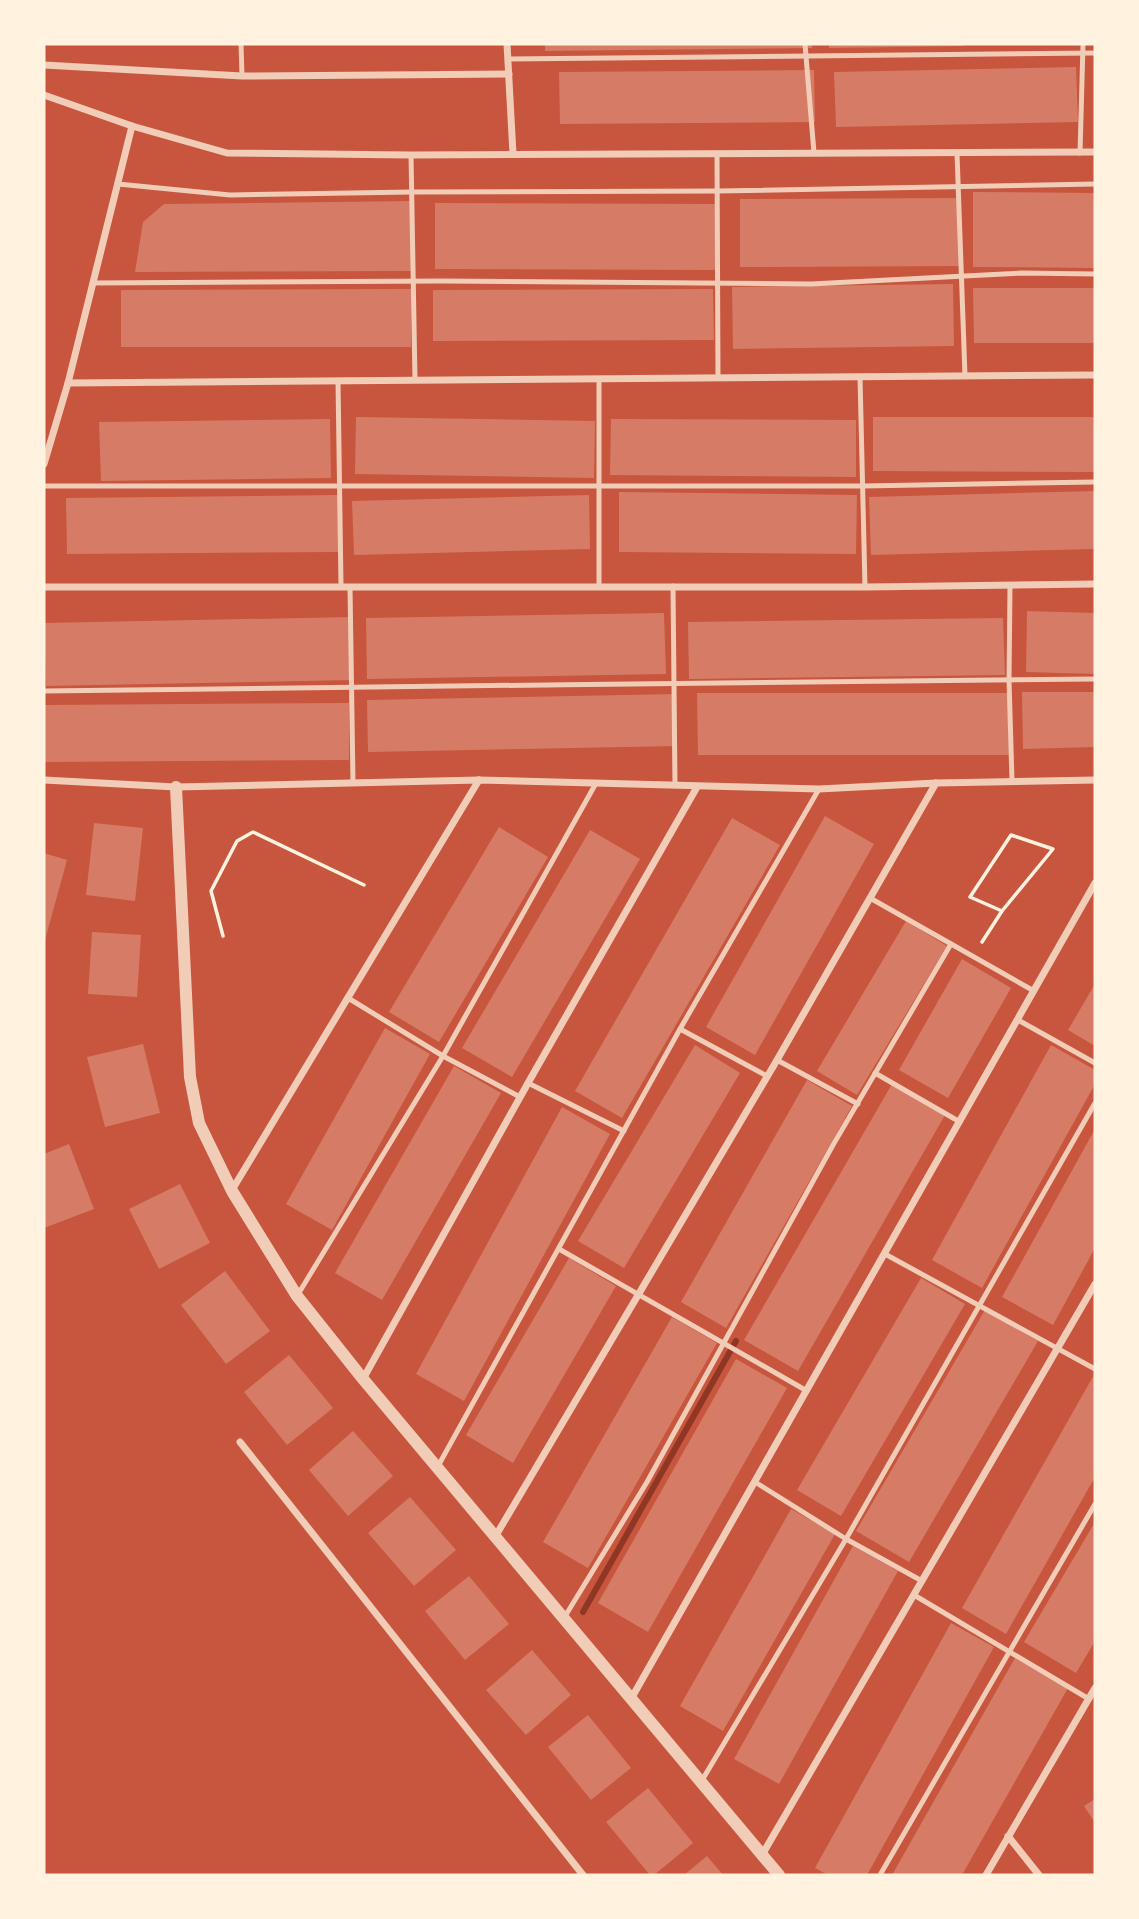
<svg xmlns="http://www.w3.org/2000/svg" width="1139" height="1919" viewBox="0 0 1139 1919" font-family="Manrope,sans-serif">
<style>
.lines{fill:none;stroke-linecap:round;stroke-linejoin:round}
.stream{stroke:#8f3625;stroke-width:6}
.building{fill:#d67c66}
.path{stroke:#fff3e0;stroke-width:3.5}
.service{stroke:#f1ccb7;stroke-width:5}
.minor{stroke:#f1ccb7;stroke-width:7}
.tertiary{stroke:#f1ccb7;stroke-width:12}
</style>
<rect width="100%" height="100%" fill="#c8553d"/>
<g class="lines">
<path class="stream" d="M583,1612L736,1341"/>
</g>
<g class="building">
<path d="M545,44H812V48L545,51Z"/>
<path d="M829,44H964V46L829,48Z"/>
<path d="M1076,67L1078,122L836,127L834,72Z"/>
<path d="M814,70L815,122L560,124L559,72Z"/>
<path d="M973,192L1095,193V268L973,267Z"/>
<path d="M960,198L961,266L740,267V199Z"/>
<path d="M413,201V271L135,272L143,222L164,204Z"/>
<path d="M435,203L717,204V270L435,269Z"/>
<path d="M953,284L954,346L733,349L732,287Z"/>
<path d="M973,288H1095V343H974Z"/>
<path d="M411,289V347H121V290Z"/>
<path d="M713,289L714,340L433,341V290Z"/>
<path d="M356,417L595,421L594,478L355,474Z"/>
<path d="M873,417H1095V472L873,471Z"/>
<path d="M330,419L331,478L101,481L99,422Z"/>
<path d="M611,419L856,420V477L610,475Z"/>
<path d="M1095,491V549L871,555L869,497Z"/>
<path d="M619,492L857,495L856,554L619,552Z"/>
<path d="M338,495V552L67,554L66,498Z"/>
<path d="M589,495L590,549L354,555L352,501Z"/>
<path d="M1027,611L1095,613V674L1026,672Z"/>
<path d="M664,613L666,674L367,679L366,618Z"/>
<path d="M352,617L353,680L46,686L44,623Z"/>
<path d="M1003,618L1005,675L689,679L688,622Z"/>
<path d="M1022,692H1095V747L1023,749Z"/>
<path d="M697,693H1008L1009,755H698Z"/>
<path d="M676,694L677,746L368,752L367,700Z"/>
<path d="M349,703V760L44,762V705Z"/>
<path d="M825,816L874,844L755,1055L706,1027Z"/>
<path d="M732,818L780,845L622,1118L575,1091Z"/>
<path d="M94,823L143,828L135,901L86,895Z"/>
<path d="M499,827L548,857L439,1042L389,1012Z"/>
<path d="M590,830L640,859L512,1077L462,1048Z"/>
<path d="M44,853L67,860L45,940H44Z"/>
<path d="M906,921L947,946L857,1095L817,1071Z"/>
<path d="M92,932L141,935L137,997L88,994Z"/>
<path d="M962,959L1011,988L948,1098L899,1070Z"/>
<path d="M1095,984V1046L1068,1030Z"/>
<path d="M385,1028L430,1054L332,1230L286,1204Z"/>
<path d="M143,1044L160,1113L105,1127L87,1057Z"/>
<path d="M695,1045L740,1073L624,1268L578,1241Z"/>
<path d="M1051,1045L1095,1070V1084L982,1288L932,1260Z"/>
<path d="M454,1066L501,1093L382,1300L335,1273Z"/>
<path d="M807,1080L852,1106L726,1328L681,1302Z"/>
<path d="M892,1084L945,1115L798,1371L744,1340Z"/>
<path d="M562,1107L610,1134L464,1401L416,1374Z"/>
<path d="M1095,1129V1248L1053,1325L1002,1297Z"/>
<path d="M69,1144L94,1209L44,1228V1154Z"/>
<path d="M180,1184L210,1243L159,1269L129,1209Z"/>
<path d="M569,1258L616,1286L513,1463L466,1435Z"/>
<path d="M225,1271L270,1331L226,1364L181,1305Z"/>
<path d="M921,1278L965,1304L841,1516L797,1490Z"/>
<path d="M985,1310L1038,1341L909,1562L856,1531Z"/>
<path d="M672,1317L717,1343L588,1568L543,1542Z"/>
<path d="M289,1355L333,1408L287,1445L244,1392Z"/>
<path d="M736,1359L787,1388L648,1632L598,1603Z"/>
<path d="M1095,1373V1477L1006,1634L962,1608Z"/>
<path d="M353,1431L393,1476L348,1516L309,1470Z"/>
<path d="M410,1497L456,1550L414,1586L368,1533Z"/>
<path d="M791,1509L835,1534L723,1731L680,1706Z"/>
<path d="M1095,1522V1641L1076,1673L1024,1642Z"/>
<path d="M853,1546L898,1571L779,1784L734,1759Z"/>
<path d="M469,1576L509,1624L465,1660L425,1611Z"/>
<path d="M951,1623L994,1647L867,1875H828L815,1868Z"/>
<path d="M532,1650L571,1695L526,1735L486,1690Z"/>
<path d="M1015,1658L1068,1688L962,1875H892Z"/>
<path d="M588,1715L631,1768L591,1800L548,1747Z"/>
<path d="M648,1788L693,1843L654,1875H650L606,1822Z"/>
<path d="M1095,1799V1823L1084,1806Z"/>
<path d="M707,1856L723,1875H684Z"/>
</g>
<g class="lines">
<g class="path">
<path d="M223,936L211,891L237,841L253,832L364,885"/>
<path d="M982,942L1002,911L1053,849L1011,835L970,897L1002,911"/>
</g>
<g class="service">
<path d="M241,44L242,76"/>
<path d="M805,44L814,153"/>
<path d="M508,59L1095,53"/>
<path d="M957,153L965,376"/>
<path d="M1080,153L1083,44"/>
<path d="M717,154L718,378"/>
<path d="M411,155L415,380"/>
<path d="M118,184L230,195L412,192L717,191L1095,184"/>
<path d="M93,283L441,281L811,284L1022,273L1095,274"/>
<path d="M860,377L865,587"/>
<path d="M599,379V585"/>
<path d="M338,381L341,586"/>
<path d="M44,486H863L1095,482"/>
<path d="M673,586L675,786"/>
<path d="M1010,586L1009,680L1012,781"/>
<path d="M350,587L353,783"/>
<path d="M44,691C394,689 745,680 1095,679"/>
<path d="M870,898L1034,991"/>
<path d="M348,998L443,1056L520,1097"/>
<path d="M1018,1020L1095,1063"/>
<path d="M680,1029L767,1076"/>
<path d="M777,1060L858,1104"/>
<path d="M875,1073L960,1122"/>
<path d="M528,1083L624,1131"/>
<path d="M559,1249L807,1391"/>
<path d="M885,1254L1095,1369"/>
<path d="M297,1296L443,1056L595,785"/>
<path d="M437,1468L680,1029L819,789"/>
<path d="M755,1482L846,1539L922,1581"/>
<path d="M914,1595L1089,1699"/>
<path d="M564,1618L647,1482L833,1145L951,944"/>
<path d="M701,1782L846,1539L1095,1103"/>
<path d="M880,1875L1095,1504"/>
</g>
<g class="minor">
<path d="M507,44L513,154"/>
<path d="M44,65L242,76L509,74"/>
<path d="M44,95L132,126L227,153L411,155L1095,152"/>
<path d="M68,383L1095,375"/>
<path d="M44,464L68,383L132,126"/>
<path d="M44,587H865L1095,584"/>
<path d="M44,780L176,787L479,780L819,789L936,783L1095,780"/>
<path d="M232,1190L479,780"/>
<path d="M363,1379L528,1083L697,787"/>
<path d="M240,1442L583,1875"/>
<path d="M495,1537L777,1060L936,783"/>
<path d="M631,1699L1095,883"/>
<path d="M1008,1836L1039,1875"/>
<path d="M762,1855L1095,1284"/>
<path d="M986,1875L1095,1688"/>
</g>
<path class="tertiary" d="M176,787L190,1077L199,1123L232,1191L297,1296L363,1379L779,1875"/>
</g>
<rect width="1139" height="1919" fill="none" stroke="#fff3e0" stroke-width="91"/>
</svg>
